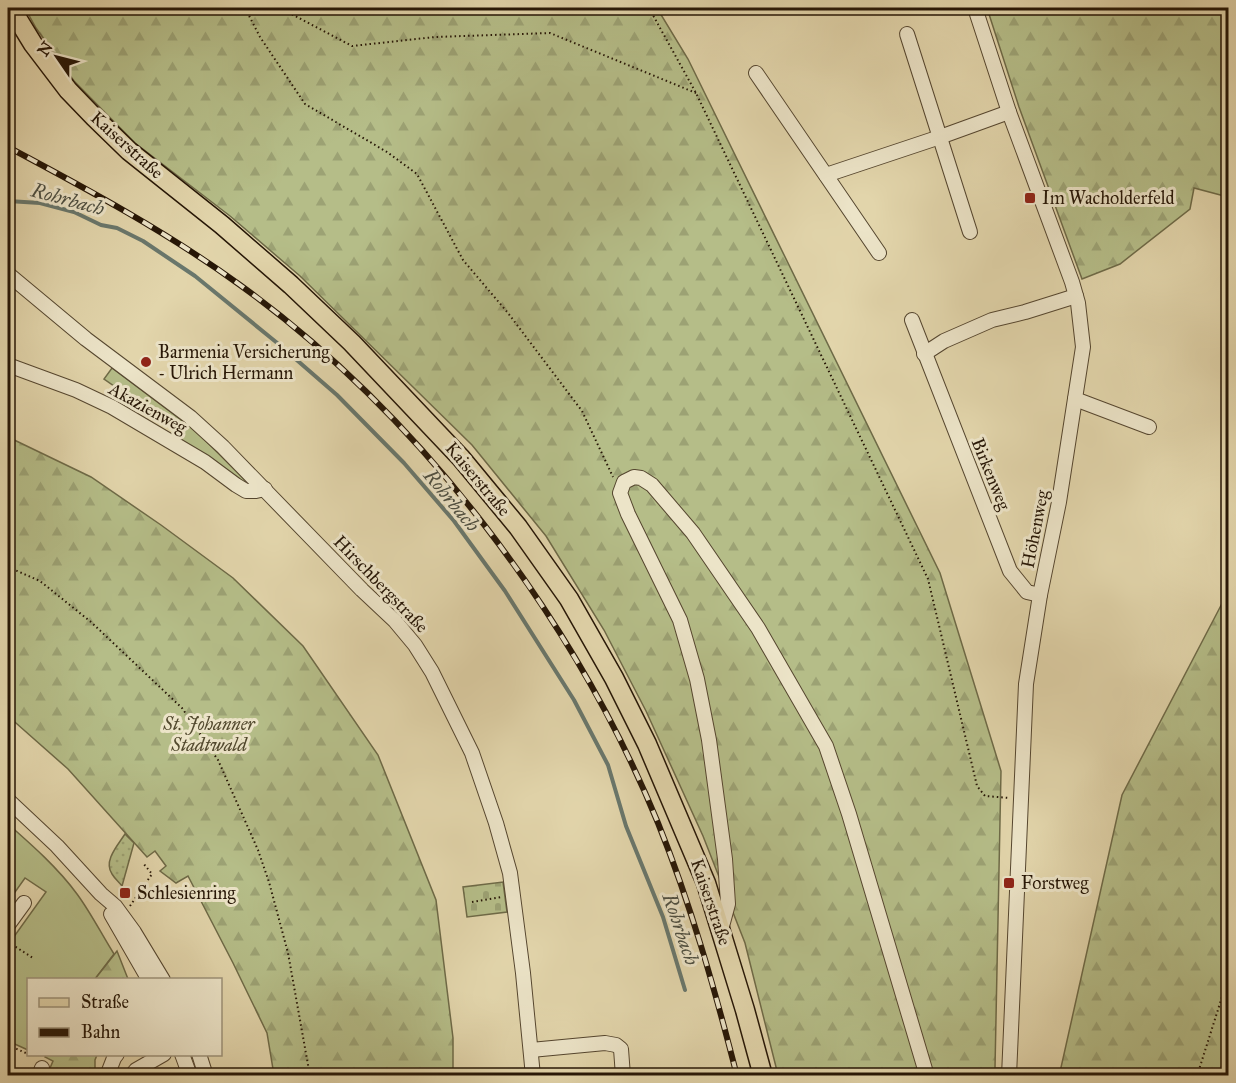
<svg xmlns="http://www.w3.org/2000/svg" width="1236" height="1083" viewBox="0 0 1236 1083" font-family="'IM FELL Great Primer',serif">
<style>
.grass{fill:#b5bd88;stroke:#6e6a47;stroke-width:1.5}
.forest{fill:url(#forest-firs);stroke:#6e6a47;stroke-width:1.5}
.cemetery{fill:url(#cemetery-stones);stroke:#6e6a47;stroke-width:1.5}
.park{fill:url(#park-dots);stroke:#6e6a47;stroke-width:1.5}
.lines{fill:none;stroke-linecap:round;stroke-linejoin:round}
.stream{stroke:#69776c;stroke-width:4}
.minor-casing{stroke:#55462f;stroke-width:16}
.major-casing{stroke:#261606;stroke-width:21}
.path{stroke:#261606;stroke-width:2;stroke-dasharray:1.5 3;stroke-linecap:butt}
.minor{stroke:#ece4c8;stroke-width:14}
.major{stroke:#e2d5ab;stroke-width:18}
.rail-casing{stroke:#261606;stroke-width:6}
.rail{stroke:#ece4c8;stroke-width:4;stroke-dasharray:11;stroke-linecap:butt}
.poi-dot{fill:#8f2418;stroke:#ece4c8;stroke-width:2}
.labels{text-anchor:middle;stroke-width:6;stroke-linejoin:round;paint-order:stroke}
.street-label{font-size:18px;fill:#261606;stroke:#ece4c8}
.poi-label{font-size:18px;fill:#261606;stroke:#ece4c8;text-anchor:start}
.park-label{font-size:18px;font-style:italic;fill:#51482d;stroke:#ece4c8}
.water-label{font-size:20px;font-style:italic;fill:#4d4f42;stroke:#ece4c8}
</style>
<defs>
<pattern id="forest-firs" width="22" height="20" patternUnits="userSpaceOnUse" patternTransform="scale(1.5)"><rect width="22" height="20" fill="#b5bd88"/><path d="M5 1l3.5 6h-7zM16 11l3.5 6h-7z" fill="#9ca274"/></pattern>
<pattern id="cemetery-stones" width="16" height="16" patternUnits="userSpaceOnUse" patternTransform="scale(1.5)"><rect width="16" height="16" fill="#b5bd88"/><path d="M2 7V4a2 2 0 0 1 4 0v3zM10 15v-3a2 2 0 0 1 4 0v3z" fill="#9ca274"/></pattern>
<pattern id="park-dots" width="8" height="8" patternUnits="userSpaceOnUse" patternTransform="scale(1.5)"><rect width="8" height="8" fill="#b5bd88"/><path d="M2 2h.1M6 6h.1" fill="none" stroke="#9ca274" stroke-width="1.8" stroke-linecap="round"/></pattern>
</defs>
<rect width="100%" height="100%" fill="#e2d5ab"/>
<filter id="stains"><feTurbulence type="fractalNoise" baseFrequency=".00333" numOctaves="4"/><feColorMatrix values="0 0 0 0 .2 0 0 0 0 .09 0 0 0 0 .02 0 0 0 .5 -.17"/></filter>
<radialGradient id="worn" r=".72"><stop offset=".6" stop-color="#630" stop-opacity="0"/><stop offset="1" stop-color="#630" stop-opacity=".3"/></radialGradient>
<g class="grass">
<path d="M112,368L196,431L246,481L245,482L243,483L179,438L176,429L104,379Z"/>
<path d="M8,824C32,845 58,868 77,894C91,913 102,935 114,954L95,979L28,980V1050L8,1041V945L46,892L25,878L8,902Z"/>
</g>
<g class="forest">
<path d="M25,8H657L688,59L940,573L1001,771L995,1068L1060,1072L1122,795L1228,592V1075H778L745,943L703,836L646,711L604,630L546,536L472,445L300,276L230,216L135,143L74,81L36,28Z"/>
<path d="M987,8H1228V197L1194,188L1190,209L1120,264L1082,279L1019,107Z"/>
<path d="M8,437L91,477L161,525L233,578L303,646L378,755L436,900L453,1038V1075H274L267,1033L233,963L188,876L176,883L160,871L166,866L155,851L147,857L68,769L8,716Z"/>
<path d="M117,951L128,979H95Z"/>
<path d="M46,1055H97L95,1060V1075H47L53,1061L45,1057Z"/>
</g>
<path class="cemetery" d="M503,882L507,912L467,917L463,887Z"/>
<path class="park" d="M125,834L134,843L122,886C119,882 115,879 112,874C103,861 118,845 125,834Z"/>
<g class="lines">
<path class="stream" d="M8,201L40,203L74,212L101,225L117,228L143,241L195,276L276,342L337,395L404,463L454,521L505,591L574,700L608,765L626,826L663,917L685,990"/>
<g class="minor-casing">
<g id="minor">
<path d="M975,8L1009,112L1072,282L1078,303L1083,347L1059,502L1040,595L1026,684L1009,1076"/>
<path d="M907,34L970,232"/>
<path d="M756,73L879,253"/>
<path d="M826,175L940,137L1009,112"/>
<path d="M8,274L86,339L190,417L223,447L362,590L395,621L415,645L432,672L472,753L496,823L510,873L523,973L533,1076"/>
<path d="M912,320L1010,571L1027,592L1040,595"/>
<path d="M924,354L944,341L992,320L1025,312L1076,296"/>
<path d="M8,365L76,390L112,407L205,462L236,485L246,491H256L265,489"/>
<path d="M1075,399L1149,427"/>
<path d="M8,800L57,846L101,894L115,906L134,932L163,980"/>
<path d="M111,914L149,980"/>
<path d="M8,925L24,903"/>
<path d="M721,930L728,904L725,859L709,740L697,679L680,620L628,514L620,493L624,482L634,477L641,478L652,485L693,533L758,628L826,746L849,814L927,1076"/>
<path d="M531,1050L605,1043L616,1045L621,1049L623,1076"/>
<path d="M182,1054L190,1076"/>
<path d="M199,1054L206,1076"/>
<path d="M39,1076L42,1068"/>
<path d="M107,1076L114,1058L117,1054"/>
<path d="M131,1076L136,1070L164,1054"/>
</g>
</g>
<g class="major-casing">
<path id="major" d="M11,8L33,44L68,90L94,117L129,151L222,225L291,285L352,343L461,458L518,527L569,599L614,678L647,744L706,883L745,1010L763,1076"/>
</g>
<g class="path">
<path d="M245,8L260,37L305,104L387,152L417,174L463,260L508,313L582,411L613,477"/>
<path d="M280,8L352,46L435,37L550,33L696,93"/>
<path d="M649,8L696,93L928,579L977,786L985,796L1010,798"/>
<path d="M8,567L40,581L91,622L182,708L218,760L258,850L269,882L288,953L310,1076"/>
<path d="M8,768V767"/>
<path d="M8,772L11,780V788"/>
<path d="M472,902L502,897"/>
<path d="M130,906L152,874L143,863"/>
<path d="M8,942L33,958"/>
<path d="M8,1045L28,1054"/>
<path d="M1197,1076L1228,978"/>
<path d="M1218,1076L1228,1051"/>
</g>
<use href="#minor" class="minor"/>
<use href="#major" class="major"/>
<g class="rail-casing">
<path id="rail" d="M8,147C87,189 167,232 240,285C420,415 574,618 658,823C691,905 715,990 737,1076"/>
</g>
<use href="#rail" class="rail"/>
</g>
<g class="poi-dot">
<rect x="1024" y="192" width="12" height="12" rx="3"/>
<circle cx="146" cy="362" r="6"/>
<rect x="1003" y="877" width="12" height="12" rx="3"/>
<rect x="119" y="887" width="12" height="12" rx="3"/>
</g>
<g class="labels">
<g class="street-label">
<text transform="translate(127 145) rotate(42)" y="6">Kaiserstraße</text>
<text transform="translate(148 408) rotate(29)" y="6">Akazienweg</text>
<text transform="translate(991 474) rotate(68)" y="6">Birkenweg</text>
<text transform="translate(478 479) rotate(50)" y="6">Kaiserstraße</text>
<text transform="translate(1035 529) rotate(-79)" y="6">Höhenweg</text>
<text transform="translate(381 584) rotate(46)" y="6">Hirschbergstraße</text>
<text transform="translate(711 902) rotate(71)" y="6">Kaiserstraße</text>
</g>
<g class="poi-label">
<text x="1042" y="204">Im Wacholderfeld</text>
<text x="158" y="358">Barmenia Versicherung<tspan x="158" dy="21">- Ulrich Hermann</tspan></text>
<text x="1021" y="889">Forstweg</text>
<text x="137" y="899">Schlesienring</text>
</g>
<g class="park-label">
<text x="209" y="730">St. Johanner<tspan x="209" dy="21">Stadtwald</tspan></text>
</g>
<g class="water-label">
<text transform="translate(68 199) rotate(15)" y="7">Rohrbach</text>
<text transform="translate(452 500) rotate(50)" y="7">Rohrbach</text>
<text transform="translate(681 929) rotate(71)" y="7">Rohrbach</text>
</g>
</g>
<rect width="1236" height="1083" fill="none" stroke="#e2d5ab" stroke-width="30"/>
<rect x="9" y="9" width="1218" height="1065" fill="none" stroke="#261606" stroke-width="3"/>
<rect x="15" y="15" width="1206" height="1053" fill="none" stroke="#261606" stroke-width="1.5"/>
<rect x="27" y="978" width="195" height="78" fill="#ece4c8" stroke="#9d927a" stroke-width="1.5"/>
<rect x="39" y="998" width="30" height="9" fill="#e2d5ab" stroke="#9d927a" stroke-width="1.5"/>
<text x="81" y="1008" font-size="18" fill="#261606">Straße</text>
<rect x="39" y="1028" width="30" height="9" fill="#261606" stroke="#9d927a" stroke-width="1.5"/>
<text x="81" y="1038" font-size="18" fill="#261606">Bahn</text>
<g transform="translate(57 57) rotate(305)" stroke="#ece4c8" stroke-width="4.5" paint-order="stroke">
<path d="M0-4.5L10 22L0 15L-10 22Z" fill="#261606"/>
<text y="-9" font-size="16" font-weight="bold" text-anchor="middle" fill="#261606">N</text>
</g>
<rect width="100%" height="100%" filter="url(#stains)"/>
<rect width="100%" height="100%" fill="url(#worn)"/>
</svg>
